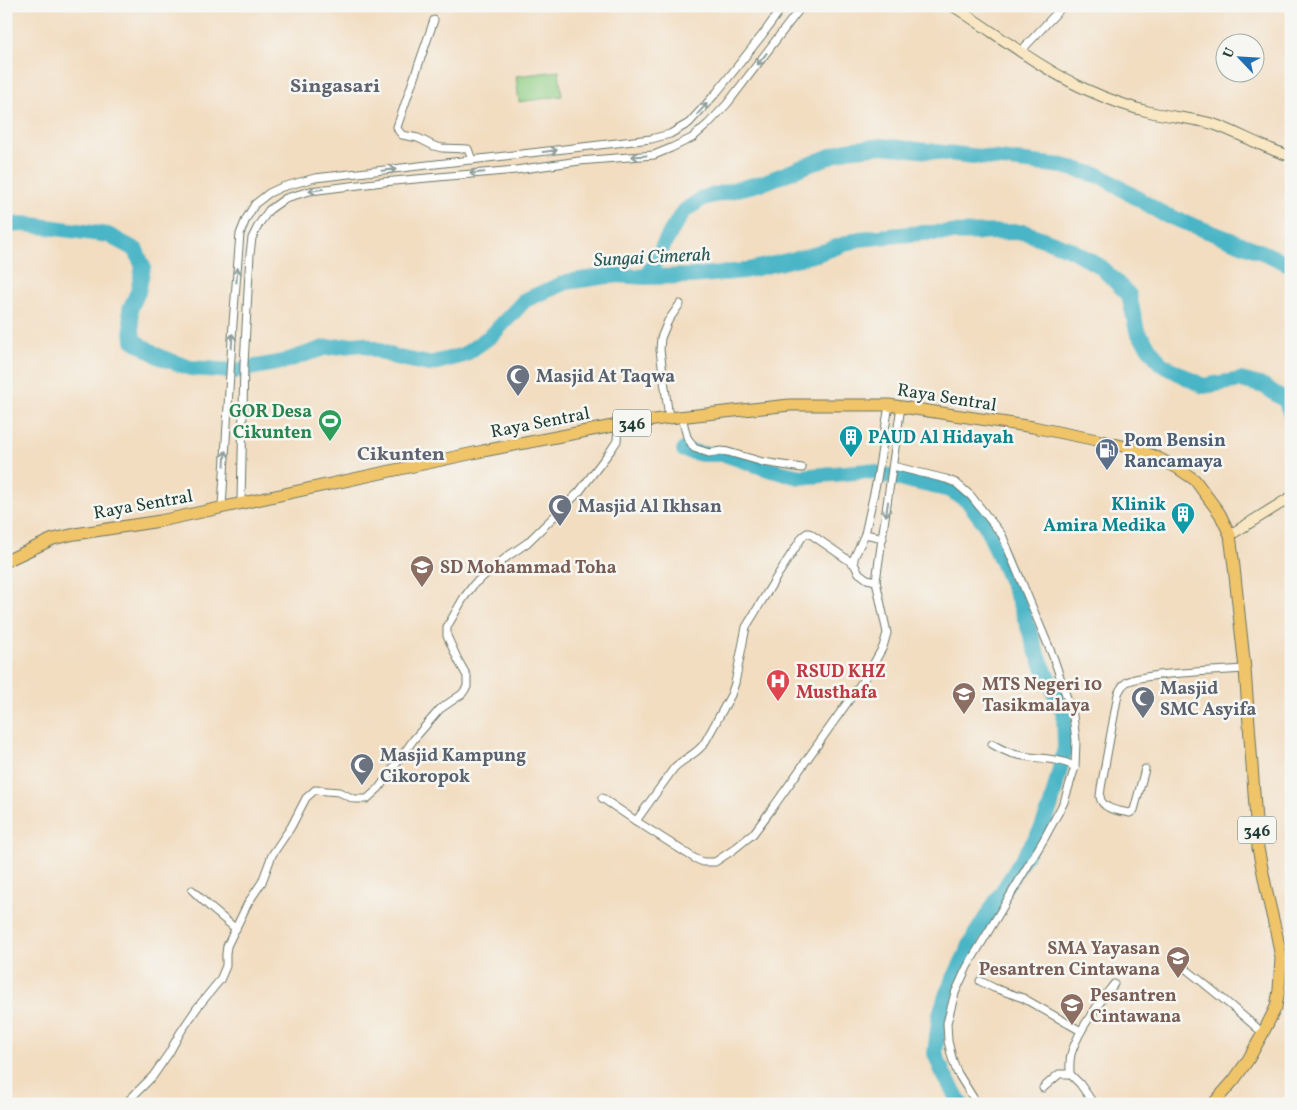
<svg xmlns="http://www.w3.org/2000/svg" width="1297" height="1110" viewBox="0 0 1297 1110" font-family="Vollkorn,serif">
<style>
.green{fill:#8fcd83;stroke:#57855c}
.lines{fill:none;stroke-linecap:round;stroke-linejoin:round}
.river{stroke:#49b5c6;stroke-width:16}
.street-casing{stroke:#697565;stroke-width:9}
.secondary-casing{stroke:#697565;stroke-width:12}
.primary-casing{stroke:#697565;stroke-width:13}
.street{stroke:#fff;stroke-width:7}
.secondary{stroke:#f9e7c3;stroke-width:10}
.primary{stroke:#f0c469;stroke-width:11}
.oneway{stroke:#8f9e9a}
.labels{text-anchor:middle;stroke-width:5;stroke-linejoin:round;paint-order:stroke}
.shield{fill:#f6f6f2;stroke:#60746d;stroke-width:1}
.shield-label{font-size:16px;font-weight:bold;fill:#1f3d34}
.worship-label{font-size:18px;font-weight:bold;fill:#5b616d;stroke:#f6f6f2;text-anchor:start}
.street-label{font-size:18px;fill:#1f3d34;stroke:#f6f6f2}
.leisure-label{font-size:18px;font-weight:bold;fill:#27864d;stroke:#f6f6f2;text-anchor:end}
.culture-label{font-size:18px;font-weight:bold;fill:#0d838f;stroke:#f6f6f2;text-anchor:start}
.service-label{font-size:18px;font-weight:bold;fill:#4e5e75;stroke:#f6f6f2;text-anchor:start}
.education-label{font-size:18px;font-weight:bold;fill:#785e54;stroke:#f6f6f2;text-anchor:start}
.health-label{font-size:18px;font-weight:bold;fill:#be3a42;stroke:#f6f6f2;text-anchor:start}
.water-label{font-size:19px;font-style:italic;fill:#2a5b58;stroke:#f6f6f2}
.quarter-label{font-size:20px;font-weight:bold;fill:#5f626f;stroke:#f6f6f2}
</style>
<rect width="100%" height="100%" fill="#f6f6f2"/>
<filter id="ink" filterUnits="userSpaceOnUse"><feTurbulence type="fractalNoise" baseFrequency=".02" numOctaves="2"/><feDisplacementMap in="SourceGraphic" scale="10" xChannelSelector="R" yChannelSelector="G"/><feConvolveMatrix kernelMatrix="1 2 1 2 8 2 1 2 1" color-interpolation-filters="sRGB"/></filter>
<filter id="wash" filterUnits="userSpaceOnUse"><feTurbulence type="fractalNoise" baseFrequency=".0096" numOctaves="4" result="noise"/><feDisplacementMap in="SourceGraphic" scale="20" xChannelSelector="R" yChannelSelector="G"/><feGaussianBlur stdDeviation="1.12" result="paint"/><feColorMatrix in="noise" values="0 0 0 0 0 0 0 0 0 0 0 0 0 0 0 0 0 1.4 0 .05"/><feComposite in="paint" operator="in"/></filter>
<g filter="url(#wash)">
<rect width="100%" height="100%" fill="#f2ddc1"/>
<path class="green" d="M559,71L562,96L519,102L516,76Z"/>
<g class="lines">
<g class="river">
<path d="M6,225L25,224L108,235L136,250L143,267L138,292L130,309L133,340L160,357L190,368L234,371L282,362L324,348L362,344L395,357L429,364L464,355L492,335L525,300L567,282L614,275L646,277L692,276L744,271L817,254L859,239L920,233L1024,232L1070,249L1101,267L1129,295L1137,331L1161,364L1203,386L1241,380L1264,386L1286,401L1291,415"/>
<path d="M646,277L651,269L670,233L683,212L703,198L765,182L846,150L882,146L1063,166L1101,176L1163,214L1262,252L1291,265"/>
<path d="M684,450L702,454H724L771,470L800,477L867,471L950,490L968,501L985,524L1018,598L1037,653L1064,714L1065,748L1051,805L1041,830L975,935L947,993L940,1014L935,1053L943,1073L961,1104"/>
</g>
</g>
</g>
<g filter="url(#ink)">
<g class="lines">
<g class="street-casing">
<g id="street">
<path d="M434,20L397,127L398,130L402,135L418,138L434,146L442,148L468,149L472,160"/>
<path d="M1021,51L1063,6"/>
<path d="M682,417L687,437L694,448L709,453L721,451L728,452L763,462L802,468"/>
<path d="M669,418L660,350L661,338L668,321L680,304"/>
<path d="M893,466L946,479L956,483L971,496L1002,535L1054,659L1073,716L1076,740L1075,767L1064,802L1044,839L967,967L955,993L947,1023L948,1041L952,1058L957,1072L977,1104"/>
<path d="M241,502L244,364L250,254L252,238L259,224L269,210L286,198L310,191L383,182L516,170L579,161L654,155L671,148L692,138L708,124L727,104L802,6"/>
<path d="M222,507L233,323L240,234L246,219L255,204L269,193L282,187L315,178L651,139L670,134L689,123L717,92L763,34L783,6"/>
<path d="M865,534L883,538"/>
<path d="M876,581L901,406"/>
<path d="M992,744C999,748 1006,752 1014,754C1034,760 1057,756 1075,767"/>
<path d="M1145,769L1134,810L1130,813C1121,811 1102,810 1100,797C1100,794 1101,791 1101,788L1118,694C1120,689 1122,685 1127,682C1136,677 1148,677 1158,675C1187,672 1216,671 1245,669"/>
<path d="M602,798L636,821L694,858L703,862H715L733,850L753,834L774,806L869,672L883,647L887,633L876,581L867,579L859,573L854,564V558L865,534L877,479L889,405"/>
<path d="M636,821L674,768C684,758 698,754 705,742L731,695L735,683L746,627L779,573L803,536L807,533H809L854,564"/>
<path d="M192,890L211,908L236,929"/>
<path d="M1174,960C1205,983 1234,1008 1263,1033"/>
<path d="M980,981L994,988L1023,998L1081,1031"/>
<path d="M1070,1074C1070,1067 1069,1059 1072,1051C1081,1026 1098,1005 1114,984"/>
<path d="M1043,1088L1059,1074H1070L1080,1084L1094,1104"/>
<path d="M125,1104L153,1076L169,1053L180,1033L197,1008L220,980L226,966V954L227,946L248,903L262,882L272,855L291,827L306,798L315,790L339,792L354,799H367L379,788L414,739L440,709L462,694L467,687V676L458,660L447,636V627L463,599L474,584L508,556L527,543L579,492L611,450L617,441L618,425"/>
</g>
</g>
<g class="secondary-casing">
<g id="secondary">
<path d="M953,6C997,34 1038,67 1085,89C1105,98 1128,107 1150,112C1171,117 1192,118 1213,124C1240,133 1264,149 1291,156"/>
<path d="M1230,535L1291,497"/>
</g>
</g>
<g class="primary-casing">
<path id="primary" d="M6,561L53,539L75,534L160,521L483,451L618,425L669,418L790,405H889L1033,427L1097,440L1131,448L1154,456L1176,467L1195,480L1220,514L1230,535L1234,567L1245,669L1258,848L1268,898L1277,936L1281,958L1279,990L1276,1007L1263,1033L1248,1060L1234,1080L1213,1104"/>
</g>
<use href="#street" class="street"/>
<use href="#secondary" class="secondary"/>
<use href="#primary" class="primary"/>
</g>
<defs><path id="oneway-shaft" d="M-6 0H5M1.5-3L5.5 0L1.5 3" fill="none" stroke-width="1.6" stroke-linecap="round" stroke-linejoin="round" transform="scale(1.25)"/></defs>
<g class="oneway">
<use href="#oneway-shaft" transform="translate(762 59) rotate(128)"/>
<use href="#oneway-shaft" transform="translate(702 109) rotate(-48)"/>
<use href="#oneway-shaft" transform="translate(550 151) rotate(-7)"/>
<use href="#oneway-shaft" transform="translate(639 156) rotate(176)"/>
<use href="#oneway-shaft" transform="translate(389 170) rotate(-6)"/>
<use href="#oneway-shaft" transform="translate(477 173) rotate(175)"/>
<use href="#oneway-shaft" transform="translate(316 190) rotate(171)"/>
<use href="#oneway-shaft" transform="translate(237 275) rotate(-85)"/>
<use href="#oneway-shaft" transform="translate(232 341) rotate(-87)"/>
<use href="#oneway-shaft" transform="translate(225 458) rotate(-86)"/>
<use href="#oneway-shaft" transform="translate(887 509) rotate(98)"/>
</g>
</g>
<defs>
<g id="mosque-pin" transform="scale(1.25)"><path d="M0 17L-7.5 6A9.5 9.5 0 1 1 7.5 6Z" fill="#6b7280" stroke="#f6f6f2"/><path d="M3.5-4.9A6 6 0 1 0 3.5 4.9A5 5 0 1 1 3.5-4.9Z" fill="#fff"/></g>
<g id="stadium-pin" transform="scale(1.25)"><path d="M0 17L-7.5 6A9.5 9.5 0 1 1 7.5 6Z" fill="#2e9e5b" stroke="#f6f6f2"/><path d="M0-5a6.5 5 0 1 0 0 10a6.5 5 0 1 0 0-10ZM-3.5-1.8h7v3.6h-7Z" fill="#fff"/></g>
<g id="building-pin" transform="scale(1.25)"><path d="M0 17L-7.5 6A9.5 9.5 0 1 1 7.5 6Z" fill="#0f9aa8" stroke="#f6f6f2"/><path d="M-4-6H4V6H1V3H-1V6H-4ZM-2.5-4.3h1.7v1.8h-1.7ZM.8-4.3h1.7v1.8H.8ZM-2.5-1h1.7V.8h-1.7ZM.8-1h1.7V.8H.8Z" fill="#fff"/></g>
<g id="fuel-pin" transform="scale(1.25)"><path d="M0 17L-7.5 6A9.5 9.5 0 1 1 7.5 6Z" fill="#5c6f8a" stroke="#f6f6f2"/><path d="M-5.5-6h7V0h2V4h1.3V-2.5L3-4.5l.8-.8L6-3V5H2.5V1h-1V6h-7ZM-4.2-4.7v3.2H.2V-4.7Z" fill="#fff"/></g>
<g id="school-pin" transform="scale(1.25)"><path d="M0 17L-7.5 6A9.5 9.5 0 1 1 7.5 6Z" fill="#8d6e63" stroke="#f6f6f2"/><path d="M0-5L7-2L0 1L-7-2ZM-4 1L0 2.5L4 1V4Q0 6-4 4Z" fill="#fff"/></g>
<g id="hospital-pin" transform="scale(1.25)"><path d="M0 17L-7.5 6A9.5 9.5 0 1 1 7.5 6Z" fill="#e0444e" stroke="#f6f6f2"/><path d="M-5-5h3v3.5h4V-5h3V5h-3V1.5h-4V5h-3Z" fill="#fff"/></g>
</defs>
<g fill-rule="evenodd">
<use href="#mosque-pin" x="518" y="376"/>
<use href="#stadium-pin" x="330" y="421"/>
<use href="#building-pin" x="851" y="437"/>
<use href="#fuel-pin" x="1107" y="450"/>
<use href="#mosque-pin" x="560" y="506"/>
<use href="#building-pin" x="1183" y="514"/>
<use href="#school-pin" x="422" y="567"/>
<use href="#hospital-pin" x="778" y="681"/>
<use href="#school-pin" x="964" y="694"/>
<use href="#mosque-pin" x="1143" y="698"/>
<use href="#mosque-pin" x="362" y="765"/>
<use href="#school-pin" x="1178" y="958"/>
<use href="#school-pin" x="1072" y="1005"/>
</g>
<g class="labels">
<g class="shield">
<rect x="613" y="409.5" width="38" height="27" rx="4"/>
<rect x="1238" y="816.5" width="38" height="27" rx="4"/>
</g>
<g class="shield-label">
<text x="632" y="429">346</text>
<text x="1257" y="836">346</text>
</g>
<g class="worship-label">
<text x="536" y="382">Masjid At Taqwa</text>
<text x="578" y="512">Masjid Al Ikhsan</text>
<text x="1160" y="694">Masjid<tspan x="1160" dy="21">SMC Asyifa</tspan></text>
<text x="380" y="761">Masjid Kampung<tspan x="380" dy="21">Cikoropok</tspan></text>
</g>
<g class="street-label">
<text transform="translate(947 397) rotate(9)" y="6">Raya Sentral</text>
<text transform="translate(540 422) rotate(-11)" y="6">Raya Sentral</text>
<text transform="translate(143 504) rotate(-10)" y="6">Raya Sentral</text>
</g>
<g class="leisure-label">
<text x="312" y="417">GOR Desa<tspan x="312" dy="21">Cikunten</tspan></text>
</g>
<g class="culture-label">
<text x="868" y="443">PAUD Al Hidayah</text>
<text x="1166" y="510" text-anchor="end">Klinik<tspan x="1166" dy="21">Amira Medika</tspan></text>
</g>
<g class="service-label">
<text x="1124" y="446">Pom Bensin<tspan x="1124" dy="21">Rancamaya</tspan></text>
</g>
<g class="education-label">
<text x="440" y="573">SD Mohammad Toha</text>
<text x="982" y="690">MTS Negeri 10<tspan x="982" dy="21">Tasikmalaya</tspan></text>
<text x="1160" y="954" text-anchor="end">SMA Yayasan<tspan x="1160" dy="21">Pesantren Cintawana</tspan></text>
<text x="1090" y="1001">Pesantren<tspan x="1090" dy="21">Cintawana</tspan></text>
</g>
<g class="health-label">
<text x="796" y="677">RSUD KHZ<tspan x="796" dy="21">Musthafa</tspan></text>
</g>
<g class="water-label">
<text transform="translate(652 256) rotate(-3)" y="7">Sungai Cimerah</text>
</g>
<g class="quarter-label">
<text x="335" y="92">Singasari</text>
<text x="401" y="460">Cikunten</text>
</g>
</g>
<rect width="1297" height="1110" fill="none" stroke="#f6f6f2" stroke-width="25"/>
<g transform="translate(1240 58) rotate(295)"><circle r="24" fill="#f6f6f2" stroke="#a0aca6"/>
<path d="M0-4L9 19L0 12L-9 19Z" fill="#1f6fb2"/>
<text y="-8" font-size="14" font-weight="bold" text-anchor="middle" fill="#1f3d34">U</text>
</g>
</svg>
